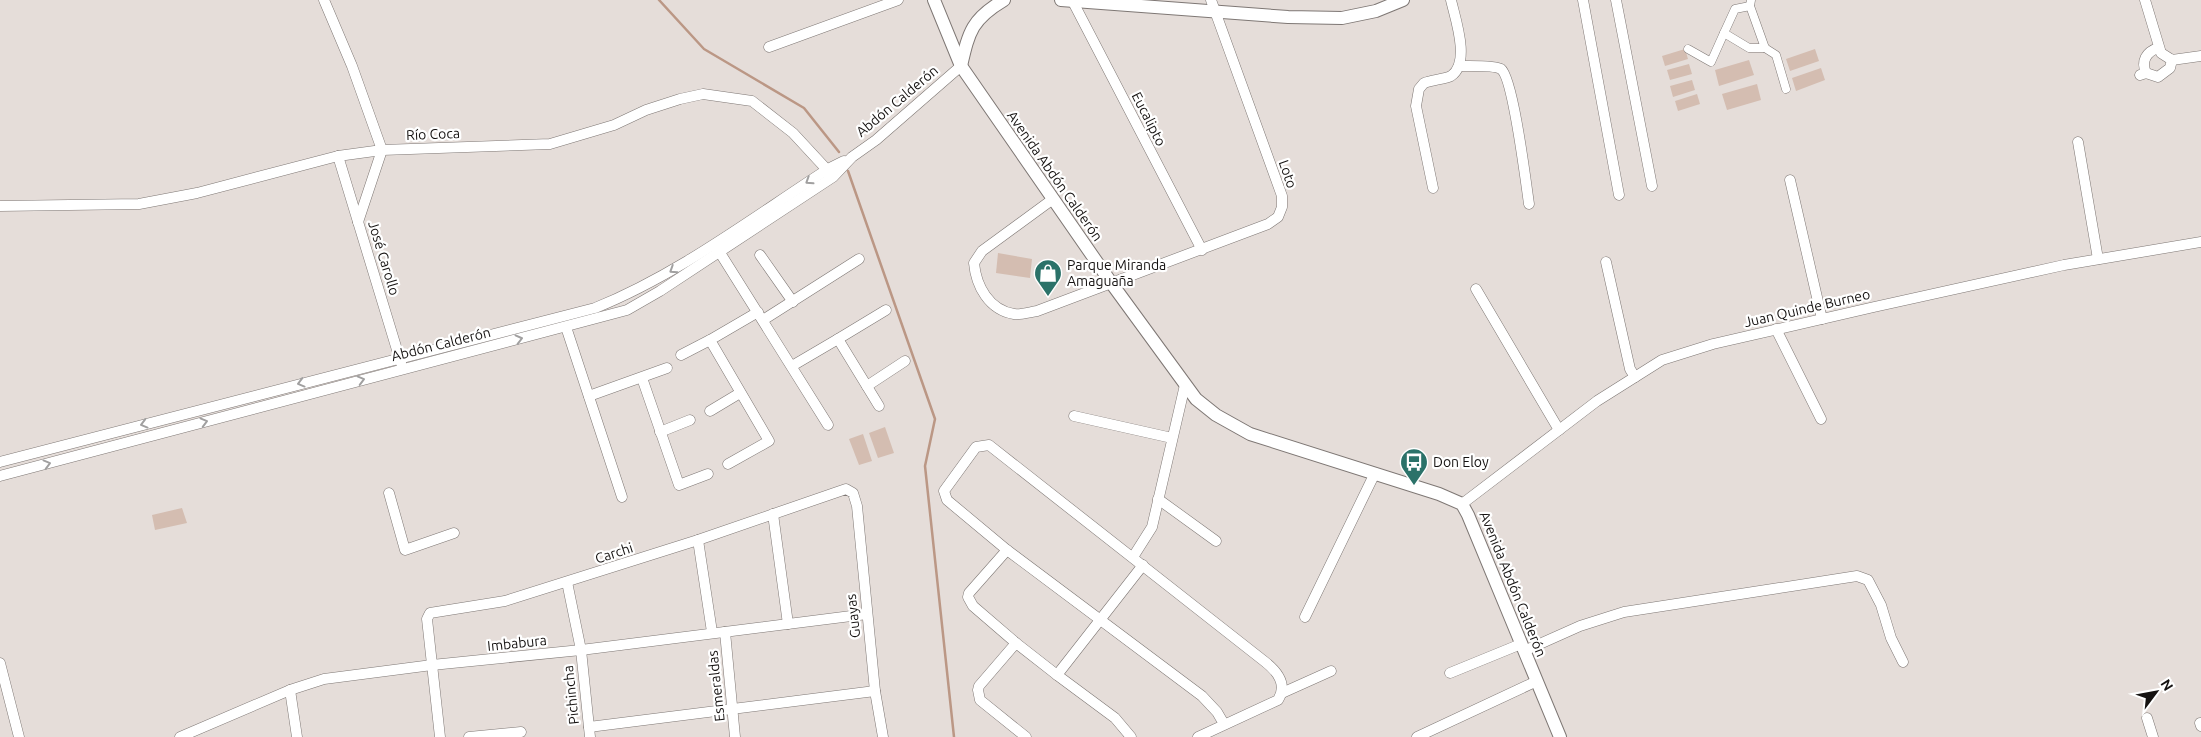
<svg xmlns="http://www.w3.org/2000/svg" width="2201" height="737" viewBox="0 0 2201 737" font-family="Ubuntu,sans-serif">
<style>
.green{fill:#d4bdb1}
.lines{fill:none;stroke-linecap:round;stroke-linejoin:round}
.stream{stroke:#bb9785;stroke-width:2.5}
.pedestrian-casing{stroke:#7e7774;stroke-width:9}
.minor-casing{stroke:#7e7774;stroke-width:11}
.tertiary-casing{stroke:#7e7774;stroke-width:14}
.pedestrian{stroke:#fff;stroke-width:8}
.minor{stroke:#fff;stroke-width:10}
.tertiary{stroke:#fff;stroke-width:12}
.oneway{stroke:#a1a0a0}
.labels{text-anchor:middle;stroke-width:4.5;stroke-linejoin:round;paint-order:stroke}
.street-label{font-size:14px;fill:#151211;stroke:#fff}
.poi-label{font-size:14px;fill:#151211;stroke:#fff;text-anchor:start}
</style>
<rect width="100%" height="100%" fill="#e5ddd9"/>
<g class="green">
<path d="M1685,49L1688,59L1665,66L1662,56Z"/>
<path d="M1815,49L1819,61L1790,71L1786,59Z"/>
<path d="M1749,60L1754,75L1719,86L1715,70Z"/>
<path d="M1689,64L1692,74L1670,80L1667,70Z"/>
<path d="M1821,68L1825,80L1796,91L1792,78Z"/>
<path d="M1692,80L1695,90L1673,97L1670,86Z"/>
<path d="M1757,84L1761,100L1727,110L1722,94Z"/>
<path d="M1697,94L1700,104L1678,111L1675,101Z"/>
<path d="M998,253L1032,259L1030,278L996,273Z"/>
<path d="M885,427L894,453L878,458L869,433Z"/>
<path d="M863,434L872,461L859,465L849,439Z"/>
<path d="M182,508L187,523L155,530L152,515Z"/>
</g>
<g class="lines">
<g class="stream">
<path d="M659,0L704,49L804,108L839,152"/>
<path d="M848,171L935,419L925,466L954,737"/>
</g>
<g class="pedestrian-casing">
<g id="pedestrian">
<path d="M1751,0L1750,6L1765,48L1776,55L1786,89"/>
<path d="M1750,6L1735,9L1724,33L1749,48H1765"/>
<path d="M1688,49L1711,62L1724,33"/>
</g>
</g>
<g class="minor-casing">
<g id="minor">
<path d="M324,0L352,66L382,150L358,222"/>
<path d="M1072,0L1202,250"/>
<path d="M1583,0L1619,195"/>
<path d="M1616,0L1652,186"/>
<path d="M2145,0L2161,53L2172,60L2201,56"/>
<path d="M769,47L898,0"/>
<path d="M1459,66C1467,66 1495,65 1501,69C1513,78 1526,183 1529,204"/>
<path d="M2146,73C2141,61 2146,52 2158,48"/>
<path d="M2140,75L2146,73L2158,77L2170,68L2172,60"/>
<path d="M2078,142L2098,259"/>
<path d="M338,156L401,363"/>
<path d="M1790,180L1822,319"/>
<path d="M1433,188L1416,106L1419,89L1424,83C1431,80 1445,79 1451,76C1471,63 1455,18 1451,0"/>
<path d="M1053,199L982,251L974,263C976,286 989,310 1014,314C1021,315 1030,312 1037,311L1268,224L1278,217L1282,207V196L1211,0"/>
<path d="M0,206L139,204L197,193L338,156L382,150L550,144L614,125L646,110L680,99L703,94L752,101L793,133L830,173"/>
<path d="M717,248L828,425"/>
<path d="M760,255L793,302"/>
<path d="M1606,262L1630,369L1635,377"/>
<path d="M1476,289L1559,430"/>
<path d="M763,320L859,259"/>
<path d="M566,327L622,497"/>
<path d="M1776,329L1821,419"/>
<path d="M838,339L886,310"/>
<path d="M681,355L710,340"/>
<path d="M792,366L838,339L879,406"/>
<path d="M642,378L679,485L708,474"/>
<path d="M867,386L905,361"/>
<path d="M589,396L667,368"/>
<path d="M710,411L740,393"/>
<path d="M1074,416L1172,438"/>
<path d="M660,432L690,420"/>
<path d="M0,462L595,308C679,274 752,218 828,169L844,161"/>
<path d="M728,464L769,441L710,340L758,312"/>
<path d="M0,476L627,310L660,291L833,177L852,157L876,140L961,66"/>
<path d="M389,493L405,550L454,533"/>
<path d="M1158,499L1216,541"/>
<path d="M1462,504L1597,401L1662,360L1713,344L1874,307L2064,265L2201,242"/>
<path d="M773,514L788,624"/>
<path d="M698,540L712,632"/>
<path d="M1007,550L969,593L968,597L973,606L1016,643"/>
<path d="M1133,557L1152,527L1185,385"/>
<path d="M567,582L581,650L590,737"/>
<path d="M1305,617L1375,473"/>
<path d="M725,632L735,737"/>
<path d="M1524,651L1580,626L1624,612L1857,576L1868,580L1881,605L1891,638L1903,662"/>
<path d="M0,663L19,737"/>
<path d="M1450,673L1521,644"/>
<path d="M1057,675L1115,718L1131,737"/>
<path d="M290,690L297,737"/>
<path d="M1282,693L1331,671"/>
<path d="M2147,718L2153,737"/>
<path d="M2200,723L2201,726"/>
<path d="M589,727L875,691"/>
<path d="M180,737L290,690L324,679L432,665L581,650L867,614"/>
<path d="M440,737L427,619L430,613L505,601L698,540L846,489L853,493L857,506L875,691L883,737"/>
<path d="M469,737L521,732"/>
<path d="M1026,737L980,700L978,690L979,686L1016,643L1057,675L1143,565"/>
<path d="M1198,737L1278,700C1288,684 1277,671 1264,661L989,445L976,447L944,491L947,500L1007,550L1202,696L1217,712L1224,724"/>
<path d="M1417,737L1537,681"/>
</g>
</g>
<g class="tertiary-casing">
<g id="tertiary">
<path d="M934,0L961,66L1112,284L1196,399L1216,415L1250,434L1439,494L1462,504L1468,515L1560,737"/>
<path d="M1061,0L1288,17L1342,18L1376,11L1403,0"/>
<path d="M961,66C969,31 972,19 1004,0"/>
</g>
</g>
<use href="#pedestrian" class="pedestrian"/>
<use href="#minor" class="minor"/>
<use href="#tertiary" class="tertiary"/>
</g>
<defs><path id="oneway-chevron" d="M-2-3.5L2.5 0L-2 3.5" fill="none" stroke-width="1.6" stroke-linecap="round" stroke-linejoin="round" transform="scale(1.25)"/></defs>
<g class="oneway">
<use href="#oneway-chevron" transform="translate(809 181) rotate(147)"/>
<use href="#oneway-chevron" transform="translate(673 270) rotate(147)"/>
<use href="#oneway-chevron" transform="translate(519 339) rotate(-14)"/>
<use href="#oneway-chevron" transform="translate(361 380) rotate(-15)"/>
<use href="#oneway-chevron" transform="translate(301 383) rotate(165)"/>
<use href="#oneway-chevron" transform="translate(204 422) rotate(-15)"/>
<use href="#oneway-chevron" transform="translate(144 424) rotate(165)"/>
<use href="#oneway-chevron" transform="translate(47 464) rotate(-15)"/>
</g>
<defs>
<g id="shop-pin" transform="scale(1.4375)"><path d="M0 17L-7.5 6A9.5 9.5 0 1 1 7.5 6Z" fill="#2b7269" stroke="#fff"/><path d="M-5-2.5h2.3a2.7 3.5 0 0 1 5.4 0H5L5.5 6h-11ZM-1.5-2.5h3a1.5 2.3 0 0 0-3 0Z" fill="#fff"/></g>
<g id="bus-pin" transform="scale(1.4375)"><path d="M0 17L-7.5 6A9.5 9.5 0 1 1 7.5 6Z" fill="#2b7269" stroke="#fff"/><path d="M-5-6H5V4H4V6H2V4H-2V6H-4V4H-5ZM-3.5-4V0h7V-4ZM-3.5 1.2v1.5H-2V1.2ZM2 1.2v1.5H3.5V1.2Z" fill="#fff"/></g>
</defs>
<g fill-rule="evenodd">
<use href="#shop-pin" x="1048" y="273"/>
<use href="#bus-pin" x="1414" y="462"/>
</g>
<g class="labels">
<g class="street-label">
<text transform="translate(897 101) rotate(-40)" y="5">Abdón Calderón</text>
<text transform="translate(1149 119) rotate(63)" y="5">Eucalipto</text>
<text transform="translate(433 134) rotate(-2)" y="5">Río Coca</text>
<text transform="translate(1288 174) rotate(71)" y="5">Loto</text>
<text transform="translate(1055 176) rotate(55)" y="5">Avenida Abdón Calderón</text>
<text transform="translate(384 258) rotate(73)" y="5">José Carollo</text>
<text transform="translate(1807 308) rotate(-13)" y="5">Juan Quinde Burneo</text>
<text transform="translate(441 344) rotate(-14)" y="5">Abdón Calderón</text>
<text transform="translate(614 553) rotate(-18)" y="5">Carchi</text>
<text transform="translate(1513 584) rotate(68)" y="5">Avenida Abdón Calderón</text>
<text transform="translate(853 616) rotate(-96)" y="5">Guayas</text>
<text transform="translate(517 643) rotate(-6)" y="5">Imbabura</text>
<text transform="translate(716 686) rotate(-96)" y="5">Esmeraldas</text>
<text transform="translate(571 695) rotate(-96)" y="5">Pichincha</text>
</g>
<g class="poi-label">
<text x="1067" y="270">Parque Miranda<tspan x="1067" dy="16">Amaguaña</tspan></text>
<text x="1433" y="467">Don Eloy</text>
</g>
</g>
<g transform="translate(2156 692) rotate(58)" stroke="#ffffff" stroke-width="4" paint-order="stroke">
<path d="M0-4L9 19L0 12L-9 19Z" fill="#151211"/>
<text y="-8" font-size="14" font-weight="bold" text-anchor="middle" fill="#151211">N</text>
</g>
</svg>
